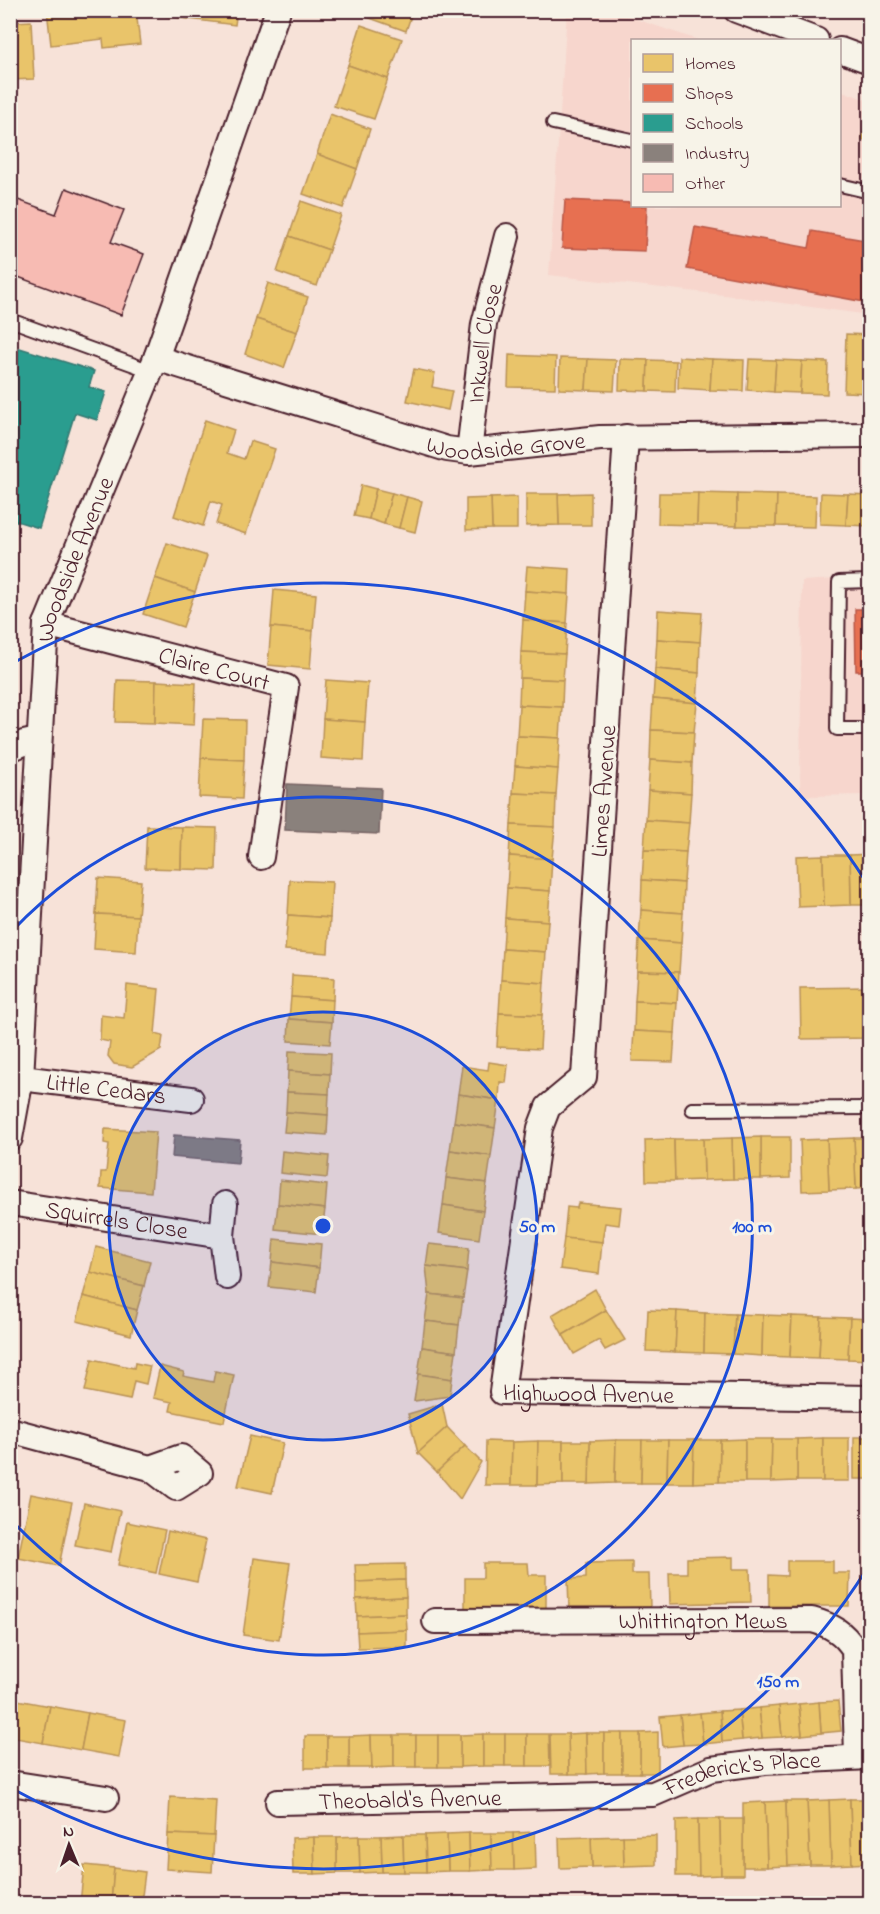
<svg xmlns="http://www.w3.org/2000/svg" width="880" height="1914" viewBox="0 0 880 1914" font-family="'Indie Flower',sans-serif">
<style>
.built{fill:#f7d6cd}
.homes{fill:#e9c46a;stroke:#b99257;stroke-width:1.5}
.shops{fill:#e76f51;stroke:#b85746;stroke-width:1.5}
.schools{fill:#2a9d8f;stroke:#347771;stroke-width:1.5}
.industry{fill:#8a817c;stroke:#776464;stroke-width:1.5}
.building{fill:#f7bbb3;stroke:#4a1f2b;stroke-width:1.5}
.lines{fill:none;stroke-linecap:round;stroke-linejoin:round}
.lane-casing{stroke:#4a1f2b;stroke-width:16}
.street-casing{stroke:#4a1f2b;stroke-width:28}
.lane{stroke:#f7f3e8;stroke-width:12}
.street{stroke:#f7f3e8;stroke-width:24}
.ring{fill:none;stroke:#1d4ed8;stroke-width:3}
.labels{text-anchor:middle;stroke-width:6;stroke-linejoin:round;paint-order:stroke}
.street-label{font-size:24px;fill:#4a1f2b;stroke:#f7f3e8}
.centre{fill:#1d4ed8;stroke:#f7f3e8;stroke-width:3}
.ring-label{font-size:18px;text-anchor:middle;font-weight:bold;fill:#1d4ed8;stroke:#f7f3e8;stroke-width:6;stroke-linejoin:round;paint-order:stroke}
</style>
<rect width="100%" height="100%" fill="#f7e2d8"/>
<filter id="ink" filterUnits="userSpaceOnUse"><feTurbulence type="fractalNoise" baseFrequency=".0167" numOctaves="2"/><feDisplacementMap in="SourceGraphic" scale="12" xChannelSelector="R" yChannelSelector="G"/><feConvolveMatrix kernelMatrix="1 2 1 2 8 2 1 2 1" color-interpolation-filters="sRGB"/></filter>
<g filter="url(#ink)">
<g class="built">
<path d="M567,11H612L698,40H632V206H840V90L869,101V315L732,296L549,275Z"/>
<path d="M869,577V795L800,796L802,581Z"/>
</g>
<g class="homes">
<path d="M47,10H136L140,44L104,48L103,39L51,45Z"/>
<path d="M167,10H237L235,25L166,16Z"/>
<path d="M369,10H413L406,31L367,17Z"/>
<path d="M10,16L13,22L31,21L34,79L10,80Z"/>
<path d="M361,25L402,39L388,79L348,65Z"/>
<path d="M348,65L388,79L374,119L334,106Z"/>
<path d="M330,114L370,129L357,169L317,154Z"/>
<path d="M866,120L870,121V142L862,140Z"/>
<path d="M317,154L357,169L343,208L303,194Z"/>
<path d="M301,201L341,215L329,250L289,236Z"/>
<path d="M289,236L329,250L317,286L277,272Z"/>
<path d="M268,283L308,297L297,332L256,319Z"/>
<path d="M256,319L297,332L284,368L245,354Z"/>
<path d="M846,334L870,335V393L844,392Z"/>
<path d="M509,355L556,357L555,388L508,387Z"/>
<path d="M679,357L712,359L710,390L678,388Z"/>
<path d="M560,358L588,359L586,390L559,389Z"/>
<path d="M588,359L616,360L614,391L586,390Z"/>
<path d="M620,359L648,360L647,391L619,390Z"/>
<path d="M712,359L744,360L743,391L710,390Z"/>
<path d="M749,359L776,360L774,392L747,390Z"/>
<path d="M648,360L676,361L675,392L647,391Z"/>
<path d="M776,360L802,361L800,393L774,392Z"/>
<path d="M802,361L828,362L827,394L800,393Z"/>
<path d="M414,369L435,373L432,387L452,391L448,410L407,401Z"/>
<path d="M205,420L234,430L227,453L244,459L250,441L275,449L246,534L216,524L222,505L211,501L203,526L174,516Z"/>
<path d="M361,485L376,489L369,519L354,516Z"/>
<path d="M376,489L392,493L384,524L369,519Z"/>
<path d="M392,493L407,497L399,528L384,524Z"/>
<path d="M591,493V525H559L558,494Z"/>
<path d="M659,493H698L697,525L658,524Z"/>
<path d="M698,493L737,494V526L697,525Z"/>
<path d="M821,493L848,494L846,525L820,524Z"/>
<path d="M526,494H558L559,525L526,526Z"/>
<path d="M737,494L777,495L776,526H737Z"/>
<path d="M848,494L870,495V526L846,525Z"/>
<path d="M777,495L816,496L815,527L776,526Z"/>
<path d="M407,497L422,501L415,532L399,528Z"/>
<path d="M517,497V529H492L491,498Z"/>
<path d="M491,498L492,529L466,530V499Z"/>
<path d="M167,543L207,556L195,592L155,578Z"/>
<path d="M527,566L570,569L569,594L525,591Z"/>
<path d="M155,578L195,592L183,627L143,614Z"/>
<path d="M274,590L316,594L313,631L271,627Z"/>
<path d="M525,591L569,594L567,623L523,620Z"/>
<path d="M658,610L702,613L700,642L657,639Z"/>
<path d="M523,620L567,623L565,654L521,652Z"/>
<path d="M271,627L313,631L310,669L268,665Z"/>
<path d="M657,639L700,642L699,673L655,669Z"/>
<path d="M521,652L565,654L563,680L520,678Z"/>
<path d="M655,669L699,673L697,703L653,699Z"/>
<path d="M520,678L563,680L562,707L519,705Z"/>
<path d="M117,680L156,681L155,723L115,722Z"/>
<path d="M326,680L368,683L365,722L323,719Z"/>
<path d="M156,681L196,683L194,725L155,723Z"/>
<path d="M653,699L697,703L694,732L651,730Z"/>
<path d="M519,705L562,707L560,738L517,736Z"/>
<path d="M203,719L245,720L244,760L201,758Z"/>
<path d="M323,719L365,722L363,761L321,758Z"/>
<path d="M651,730L694,732L692,763L650,760Z"/>
<path d="M517,736L560,738L558,769L515,766Z"/>
<path d="M201,758L244,760L242,799L199,797Z"/>
<path d="M650,760L692,763L691,793L648,790Z"/>
<path d="M515,766L558,769L556,795L513,793Z"/>
<path d="M648,790L691,793L689,823L646,820Z"/>
<path d="M513,793L556,795L555,827L511,825Z"/>
<path d="M646,820L689,823L686,852L644,850Z"/>
<path d="M511,825L555,827L552,859L509,856Z"/>
<path d="M147,826L182,827L181,869L145,868Z"/>
<path d="M182,827L217,828L216,870L181,869Z"/>
<path d="M644,850L686,852L684,883L642,880Z"/>
<path d="M870,854V905H851L850,855Z"/>
<path d="M823,855L824,906L798,907L796,856Z"/>
<path d="M823,855H850L851,905L824,906Z"/>
<path d="M509,856L552,859L550,891L507,888Z"/>
<path d="M98,878L141,881L138,916L96,914Z"/>
<path d="M290,880L332,882L330,918L288,915Z"/>
<path d="M642,880L684,883L683,913L641,910Z"/>
<path d="M507,888L550,891L548,921L505,918Z"/>
<path d="M641,910L683,913L681,943L639,940Z"/>
<path d="M96,914L138,916L136,952L94,949Z"/>
<path d="M288,915L330,918L328,953L285,950Z"/>
<path d="M505,918L548,921L546,952L503,949Z"/>
<path d="M639,940L681,943L679,972L637,971Z"/>
<path d="M503,949L546,952L544,983L501,980Z"/>
<path d="M637,971L679,972L677,1003L635,1001Z"/>
<path d="M292,975L334,978L333,1000L291,997Z"/>
<path d="M501,980L544,983L542,1015L499,1013Z"/>
<path d="M127,985L159,989L155,1034L163,1036L161,1050L132,1067L114,1064L108,1056L110,1042L100,1040L101,1015L124,1018Z"/>
<path d="M870,987V1038L801,1039L800,988Z"/>
<path d="M291,997L333,1000L332,1022L289,1019Z"/>
<path d="M635,1001L677,1003L675,1033L634,1031Z"/>
<path d="M499,1013L542,1015L540,1049L497,1047Z"/>
<path d="M289,1019L332,1022L330,1044L288,1041Z"/>
<path d="M634,1031L675,1033L673,1062L632,1061Z"/>
<path d="M289,1051L331,1053L330,1074L288,1071Z"/>
<path d="M489,1062L508,1065L506,1083L500,1082L499,1100L458,1094L462,1066L488,1070Z"/>
<path d="M288,1071L330,1074L329,1094L287,1092Z"/>
<path d="M287,1092L329,1094L328,1115L286,1112Z"/>
<path d="M458,1094L499,1100L495,1128L454,1122Z"/>
<path d="M286,1112L328,1115L327,1135L284,1132Z"/>
<path d="M454,1122L495,1128L491,1156L450,1150Z"/>
<path d="M105,1129L156,1132L151,1192L100,1188L101,1172H106L109,1144L104,1143Z"/>
<path d="M761,1137H790V1178L761,1179Z"/>
<path d="M761,1137V1179H733L732,1138Z"/>
<path d="M732,1138L733,1179L704,1180L703,1139Z"/>
<path d="M854,1138H870V1188L856,1189Z"/>
<path d="M854,1138L856,1189L829,1190L827,1139Z"/>
<path d="M674,1139L675,1181H646L645,1140Z"/>
<path d="M674,1139H703L704,1180L675,1181Z"/>
<path d="M827,1139L829,1190L802,1191L800,1140Z"/>
<path d="M450,1150L491,1156L487,1183L446,1178Z"/>
<path d="M282,1151L329,1156L327,1178L280,1173Z"/>
<path d="M446,1178L487,1183L483,1211L443,1205Z"/>
<path d="M280,1180L327,1185L325,1209L278,1204Z"/>
<path d="M578,1203L621,1207L619,1225L605,1223L602,1242L564,1238L567,1207L577,1208Z"/>
<path d="M278,1204L325,1209L322,1234L275,1229Z"/>
<path d="M443,1205L483,1211L479,1239L439,1233Z"/>
<path d="M564,1238L602,1242L599,1274L560,1269Z"/>
<path d="M274,1239L321,1244L319,1268L272,1262Z"/>
<path d="M429,1244L469,1248L467,1271L426,1266Z"/>
<path d="M96,1247L150,1261L144,1286L90,1272Z"/>
<path d="M272,1262L319,1268L316,1292L269,1287Z"/>
<path d="M426,1266L467,1271L463,1298L429,1294Z"/>
<path d="M90,1272L144,1286L137,1310L83,1296Z"/>
<path d="M595,1289L606,1310L563,1335L552,1315Z"/>
<path d="M429,1294L463,1298L459,1325L425,1321Z"/>
<path d="M83,1296L137,1310L131,1335L77,1321Z"/>
<path d="M606,1310L625,1340L605,1350L599,1340L574,1354L563,1335Z"/>
<path d="M648,1310L677,1311L675,1352L646,1351Z"/>
<path d="M677,1311L705,1313L704,1353L675,1352Z"/>
<path d="M705,1313L735,1314L733,1354L704,1353Z"/>
<path d="M735,1314L763,1315L762,1356L733,1354Z"/>
<path d="M763,1315L792,1316L790,1357L762,1356Z"/>
<path d="M792,1316L821,1317L819,1358L790,1357Z"/>
<path d="M821,1317L850,1318L848,1359L819,1358Z"/>
<path d="M850,1318L870,1319V1360L848,1359Z"/>
<path d="M425,1321L459,1325L456,1352L422,1347Z"/>
<path d="M422,1347L456,1352L452,1379L418,1374Z"/>
<path d="M92,1359L134,1368L135,1363L150,1366L146,1384L134,1381L130,1400L85,1391Z"/>
<path d="M160,1366L184,1372L183,1376L213,1382L215,1371L234,1375L224,1422L170,1411L172,1402L153,1398Z"/>
<path d="M418,1374L452,1379L450,1396L414,1401Z"/>
<path d="M442,1404L447,1427L418,1453L408,1414Z"/>
<path d="M447,1427L465,1446L437,1472L418,1453Z"/>
<path d="M250,1436L283,1443L272,1493L238,1486Z"/>
<rect x="854" y="1437" width="16" height="42"/>
<path d="M823,1438V1481H797V1439Z"/>
<rect x="823" y="1438" width="26" height="43"/>
<path d="M745,1439V1482H719L720,1440Z"/>
<path d="M745,1439H772L771,1482H745Z"/>
<path d="M772,1439H797V1481L771,1482Z"/>
<path d="M616,1440L615,1483L589,1484L590,1441Z"/>
<path d="M616,1440H642L641,1483H615Z"/>
<path d="M642,1440H668L667,1483H641Z"/>
<path d="M668,1440H694L693,1483H667Z"/>
<path d="M694,1440H720L719,1482L693,1483Z"/>
<path d="M486,1441L512,1442L511,1485H485Z"/>
<path d="M538,1441L537,1485H511L512,1442Z"/>
<path d="M538,1441H563V1484L537,1485Z"/>
<path d="M563,1441H590L589,1484H563Z"/>
<path d="M465,1446L481,1462L460,1499L437,1472Z"/>
<path d="M31,1494L72,1502L59,1566L18,1558Z"/>
<path d="M84,1503L120,1511L111,1552L75,1545Z"/>
<path d="M127,1522L165,1530L156,1573L118,1565Z"/>
<path d="M168,1531L206,1540L197,1582L159,1574Z"/>
<path d="M733,1557V1569H750L751,1602L670,1604L669,1573H687V1558Z"/>
<path d="M254,1558L290,1563L279,1640L243,1635Z"/>
<path d="M787,1561H833V1573H850L849,1606H769V1575L787,1576Z"/>
<path d="M632,1562V1574H649L650,1607L569,1609L568,1579L586,1578V1563Z"/>
<path d="M483,1563H528L529,1575H546V1608L465,1609V1578H483Z"/>
<path d="M405,1564V1580L356,1582L355,1565Z"/>
<path d="M405,1580L406,1597L356,1599V1582Z"/>
<path d="M406,1597V1614L357,1616L356,1599Z"/>
<path d="M406,1614L407,1630L357,1632V1616Z"/>
<path d="M407,1630V1647L358,1648L357,1632Z"/>
<path d="M12,1699L50,1706L43,1743L10,1737Z"/>
<path d="M838,1701L841,1731L821,1733L819,1702Z"/>
<path d="M819,1702L821,1733L802,1735L799,1704Z"/>
<path d="M799,1704L802,1735L782,1737L779,1706Z"/>
<path d="M50,1706L88,1713L81,1750L43,1743Z"/>
<path d="M779,1706L782,1737L762,1738L759,1708Z"/>
<path d="M759,1708L762,1738L742,1740L739,1710Z"/>
<path d="M739,1710L742,1740L722,1742L720,1711Z"/>
<path d="M720,1711L722,1742L703,1744L700,1713Z"/>
<path d="M88,1713L126,1720L119,1757L81,1750Z"/>
<path d="M700,1713L703,1744L683,1745L680,1715Z"/>
<path d="M680,1715L683,1745L663,1747L660,1717Z"/>
<path d="M658,1732V1773H640V1733Z"/>
<path d="M586,1733L587,1774H569L568,1734Z"/>
<path d="M586,1733H604V1773L587,1774Z"/>
<rect x="604" y="1733" width="18" height="40"/>
<rect x="622" y="1733" width="18" height="40"/>
<path d="M483,1734V1766L460,1767V1735Z"/>
<rect x="483" y="1734" width="22" height="32"/>
<rect x="505" y="1734" width="22" height="32"/>
<path d="M527,1734H549L550,1766H527Z"/>
<path d="M550,1734H568L569,1774H551Z"/>
<path d="M371,1735L372,1768H349V1736Z"/>
<path d="M371,1735H394V1767L372,1768Z"/>
<rect x="394" y="1735" width="22" height="32"/>
<rect x="416" y="1735" width="22" height="32"/>
<rect x="438" y="1735" width="22" height="32"/>
<rect x="305" y="1736" width="22" height="32"/>
<rect x="327" y="1736" width="22" height="32"/>
<path d="M170,1797L216,1800L214,1836L168,1834Z"/>
<path d="M850,1799L852,1864L831,1865L829,1800Z"/>
<path d="M850,1799H870V1863L852,1864Z"/>
<path d="M829,1800L831,1865H810L807,1801Z"/>
<path d="M786,1801L788,1866L767,1867L765,1802Z"/>
<path d="M786,1801H807L810,1865L788,1866Z"/>
<path d="M765,1802L767,1867H743V1803Z"/>
<path d="M698,1819L699,1876H676V1820Z"/>
<path d="M698,1819H720L721,1875L699,1876Z"/>
<path d="M720,1819H743V1875H721Z"/>
<path d="M535,1832L536,1869L514,1870L513,1833Z"/>
<path d="M469,1833L470,1871H448L447,1834Z"/>
<path d="M469,1833H491L492,1870L470,1871Z"/>
<path d="M491,1833H513L514,1870H492Z"/>
<path d="M168,1834L214,1836L212,1872L166,1869Z"/>
<path d="M447,1834L448,1871L426,1872L425,1835Z"/>
<path d="M403,1835L404,1872H382L381,1836Z"/>
<path d="M403,1835H425L426,1872H404Z"/>
<path d="M656,1835V1865L624,1866L623,1836Z"/>
<path d="M359,1836L360,1873H337V1837Z"/>
<path d="M359,1836H381L382,1872L360,1873Z"/>
<path d="M623,1836L624,1866L592,1867L591,1837Z"/>
<path d="M314,1837L315,1874H293L292,1838Z"/>
<path d="M314,1837H337V1873L315,1874Z"/>
<path d="M591,1837L592,1867L560,1868L559,1838Z"/>
<path d="M84,1865L114,1868L111,1904H80Z"/>
<path d="M114,1868L145,1872L141,1904H111Z"/>
</g>
<g class="shops">
<path d="M565,200L632,203V206H647L645,251L562,248Z"/>
<path d="M695,227L809,248L812,231L870,241V303L687,269Z"/>
<path d="M855,609H870V671H856Z"/>
</g>
<path class="schools" d="M10,345L94,371L89,387L106,392L97,420L75,413L39,528L10,519Z"/>
<g class="industry">
<path d="M287,784L381,788L379,834L285,830Z"/>
<path d="M174,1135L240,1140L238,1163L172,1157Z"/>
</g>
<path class="building" d="M66,188L124,210L111,242L144,254L121,315L10,274V197L56,214Z"/>
<g class="lines">
<g class="lane-casing">
<g id="lane">
<path d="M553,123L632,140"/>
<path d="M840,185L870,192"/>
<path d="M10,320L151,371"/>
<path d="M870,581L839,582L837,729H870"/>
<path d="M692,1109L870,1108"/>
</g>
</g>
<g class="street-casing">
<g id="street">
<path d="M736,10L816,40"/>
<path d="M840,50L870,61"/>
<path id="s1" d="M156,358L447,449L469,452L600,438L870,435"/>
<path id="s2" d="M626,437L584,1077L548,1107L540,1128L502,1392L870,1398"/>
<path id="s3" d="M469,452L484,324L507,236"/>
<path id="s4" d="M46,624L286,687L261,857"/>
<path d="M10,749L24,743L38,740"/>
<path id="s5" d="M21,1078L191,1099"/>
<path id="s6" d="M10,1138L21,1078L46,624L156,358L278,10"/>
<path id="s7" d="M10,1203L222,1236"/>
<path d="M225,1204L222,1236L227,1277"/>
<path d="M10,1430L150,1468L176,1488L200,1473L181,1457L150,1468"/>
<path id="s8" d="M435,1621L812,1620C831,1625 843,1632 854,1649L857,1757"/>
<path d="M10,1783L106,1798"/>
<path id="s9" d="M278,1802L653,1794L711,1769L765,1762L870,1757"/>
</g>
</g>
<use href="#lane" class="lane"/>
<use href="#street" class="street"/>
</g>
</g>
<circle cx="323" cy="1226" r="214" fill="#1d4ed8" fill-opacity=".12"/>
<g class="ring">
<circle cx="323" cy="1226" r="214"/>
<path d="M12 931A429 429 0 1 1 12 1521"/>
<path d="M868 1567A643 643 0 0 1 11 1788M11 664A643 643 0 0 1 868 885"/>
</g>
<g class="labels">
<g class="street-label">
<text dy="8" stroke="none"><textPath href="#s3" startOffset="110">Inkwell Close</textPath></text>
<text dy="8" stroke="none"><textPath href="#s1" startOffset="364">Woodside Grove</textPath></text>
<text dy="8" stroke="none"><textPath href="#s6" startOffset="586">Woodside Avenue</textPath></text>
<text dy="8" stroke="none"><textPath href="#s4" startOffset="174">Claire Court</textPath></text>
<text transform="translate(603 791) rotate(-86)" y="8">Limes Avenue</text>
<text dy="8" stroke="none"><textPath href="#s5" startOffset="86">Little Cedars</textPath></text>
<text dy="8" stroke="none"><textPath href="#s7" startOffset="108">Squirrels Close</textPath></text>
<text dy="8" stroke="none"><textPath href="#s2" startOffset="1064">Highwood Avenue</textPath></text>
<text dy="8" stroke="none"><textPath href="#s8" startOffset="268">Whittington Mews</textPath></text>
<text dy="8" stroke="none"><textPath href="#s9" startOffset="468">Frederick's Place</textPath></text>
<text dy="8" stroke="none"><textPath href="#s9" startOffset="132">Theobald's Avenue</textPath></text>
</g>
</g>
<circle cx="323" cy="1226" r="9" class="centre"/>
<g class="ring-label">
<text x="537" y="1232">50 m</text>
<text x="752" y="1232">100 m</text>
<text x="778" y="1687">150 m</text>
</g>
<rect width="880" height="1914" fill="none" stroke="#f7f3e8" stroke-width="36"/>
<rect x="18" y="18" width="844" height="1878" fill="none" stroke="#4a1f2b" stroke-width="2" filter="url(#ink)"/>
<rect x="631" y="39" width="210" height="168" fill="#f7f3e8" stroke="#b29e9c" stroke-width="1.5"/>
<rect x="643" y="54" width="30" height="18" fill="#e9c46a" stroke="#b29e9c" stroke-width="1.5"/>
<text x="685" y="69" font-size="18" fill="#4a1f2b">Homes</text>
<rect x="643" y="84" width="30" height="18" fill="#e76f51" stroke="#b29e9c" stroke-width="1.5"/>
<text x="685" y="99" font-size="18" fill="#4a1f2b">Shops</text>
<rect x="643" y="114" width="30" height="18" fill="#2a9d8f" stroke="#b29e9c" stroke-width="1.5"/>
<text x="685" y="129" font-size="18" fill="#4a1f2b">Schools</text>
<rect x="643" y="144" width="30" height="18" fill="#8a817c" stroke="#b29e9c" stroke-width="1.5"/>
<text x="685" y="159" font-size="18" fill="#4a1f2b">Industry</text>
<rect x="643" y="174" width="30" height="18" fill="#f7bbb3" stroke="#b29e9c" stroke-width="1.5"/>
<text x="685" y="189" font-size="18" fill="#4a1f2b">Other</text>
<g transform="translate(69 1845) rotate(358)" stroke="#f7f3e8" stroke-width="4.5" paint-order="stroke">
<path d="M0-4.5L10 22L0 15L-10 22Z" fill="#4a1f2b"/>
<text y="-9" font-size="16" font-weight="bold" text-anchor="middle" fill="#4a1f2b">N</text>
</g>
</svg>
